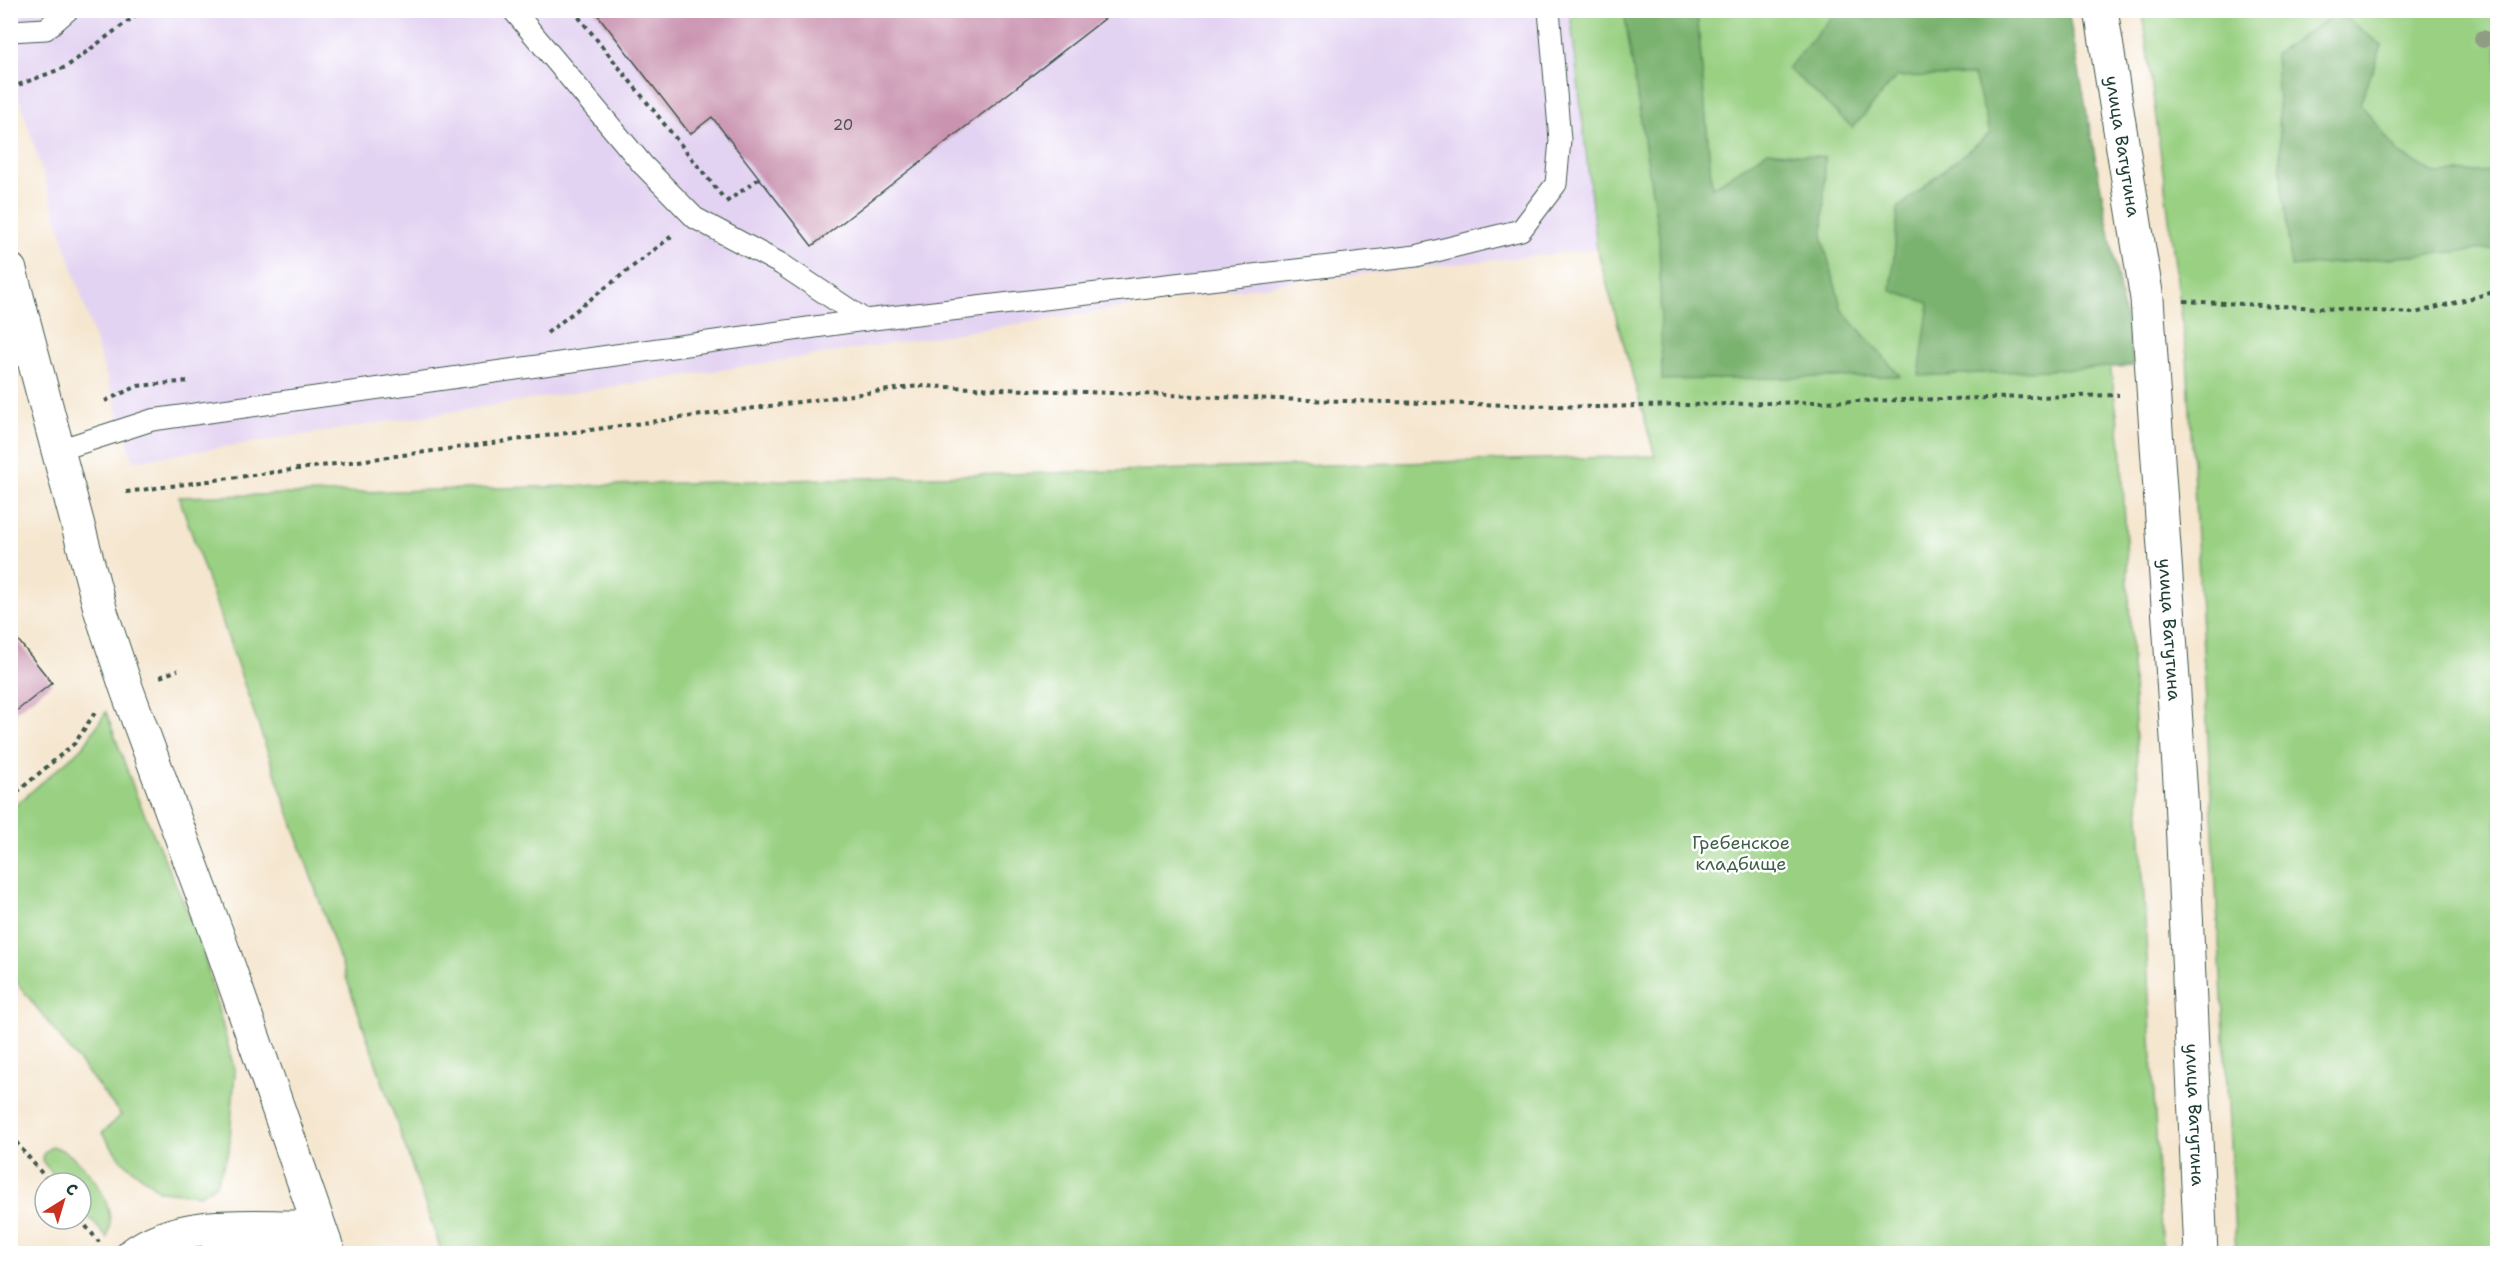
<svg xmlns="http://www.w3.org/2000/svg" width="2508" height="1264" viewBox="0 0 2508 1264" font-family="'Shantell Sans',sans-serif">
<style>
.built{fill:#e3d3f2}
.green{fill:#99d082;stroke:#5c865b;stroke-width:1.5}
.forest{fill:#7ab270;stroke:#4c7852;stroke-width:1.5}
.building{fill:#ca94b1}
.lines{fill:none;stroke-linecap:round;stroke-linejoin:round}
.lane-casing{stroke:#3f564b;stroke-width:23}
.street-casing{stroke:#3f564b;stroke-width:35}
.secondary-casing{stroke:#3f564b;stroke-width:35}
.primary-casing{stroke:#3f564b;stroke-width:35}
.path{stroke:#3f564b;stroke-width:4;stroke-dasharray:4.5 4.5;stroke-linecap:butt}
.lane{stroke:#fff;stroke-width:21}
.street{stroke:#fff;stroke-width:33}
.secondary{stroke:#fff;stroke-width:33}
.primary{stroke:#fff;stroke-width:33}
.tree{fill:#909d85}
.labels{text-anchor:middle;stroke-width:5;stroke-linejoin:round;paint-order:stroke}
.number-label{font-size:15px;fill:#4a5353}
.street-label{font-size:18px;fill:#1f3d34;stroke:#fff}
.park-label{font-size:18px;fill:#3e6248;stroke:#fff}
</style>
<rect width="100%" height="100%" fill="#fff"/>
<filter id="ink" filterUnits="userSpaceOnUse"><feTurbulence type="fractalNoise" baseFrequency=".0167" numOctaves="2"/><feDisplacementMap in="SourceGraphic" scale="12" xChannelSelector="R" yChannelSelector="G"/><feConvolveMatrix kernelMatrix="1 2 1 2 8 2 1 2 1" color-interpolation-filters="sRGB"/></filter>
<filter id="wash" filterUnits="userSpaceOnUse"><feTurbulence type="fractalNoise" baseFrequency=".008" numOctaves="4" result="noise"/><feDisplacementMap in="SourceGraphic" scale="24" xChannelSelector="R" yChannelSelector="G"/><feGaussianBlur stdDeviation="1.35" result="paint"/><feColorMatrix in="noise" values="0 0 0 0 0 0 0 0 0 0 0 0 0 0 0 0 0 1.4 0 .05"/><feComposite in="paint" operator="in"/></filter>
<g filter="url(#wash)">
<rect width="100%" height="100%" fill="#f5e6cf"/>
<path class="built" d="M10,11H1570L1597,249L1289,282L133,461L11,72Z"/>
<g class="green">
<path d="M1570,11H2062L2121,444L2162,1253H442L179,497L1655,456L1597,249Z"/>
<path d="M2142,11H2497V1253H2236L2187,357Z"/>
<path d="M106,712L137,797L199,937L235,1072L229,1151L216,1184L200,1195L160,1191L121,1160L102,1133L121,1115L11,975V809L83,747Z"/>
<path d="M52,1146C83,1155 121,1205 107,1238L81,1208V1183H61L42,1161L44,1153Z"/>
</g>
<g class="forest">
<path d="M1624,11H1697L1712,188L1768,151L1825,157L1823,241L1842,310L1900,376L1662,380L1659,237Z"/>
<path d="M1837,11H2068L2134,366L1919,376L1929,303L1891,291L1898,208L1990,133L1974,75L1896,77L1853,128L1788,68Z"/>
<path d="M2339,12L2382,46L2360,103L2399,154L2436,174L2495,171L2497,173V248L2291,267L2283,187L2275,54Z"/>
</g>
<g id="blocks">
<g class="building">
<path d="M594,10H1116L812,246L712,117L690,134Z"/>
<path d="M10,630L52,683L10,716Z"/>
</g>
</g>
</g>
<g filter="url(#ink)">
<use href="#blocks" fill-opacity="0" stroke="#3f564b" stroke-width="1.5"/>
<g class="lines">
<g class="lane-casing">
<g id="lane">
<path d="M513,10L643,165L695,218L781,264L865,320"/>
<path d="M10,31L46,29L68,10"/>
<path d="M59,450L152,420L865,320L1416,256L1521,230L1556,184L1560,140L1549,10"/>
</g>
</g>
<g class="street-casing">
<g id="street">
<path d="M10,270L101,612L127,690L220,942L329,1254"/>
<path d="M133,1254C179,1220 245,1227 299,1227"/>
</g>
</g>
<g class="secondary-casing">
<g id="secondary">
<path id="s1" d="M2101,10L2147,299L2181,796L2201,1254"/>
</g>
</g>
<g class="primary-casing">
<path id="primary" d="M216,1254L318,1227"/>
</g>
<g class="path">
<path d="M573,10L722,196"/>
<path d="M10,88L66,67L143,10"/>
<path d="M726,202L760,178"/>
<path d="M2184,301L2415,313L2498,291"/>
<path d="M547,333L672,236"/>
<path d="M105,401L138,386L190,381"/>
<path d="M126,492L919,386L1304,400L1597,407L2119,395"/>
<path d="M160,677L178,670"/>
<path d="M10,798L75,743L96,711"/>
<path d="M16,1142L50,1183"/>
<path d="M80,1219L99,1242"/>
</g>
<use href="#lane" class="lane"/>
<use href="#street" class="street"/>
<use href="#secondary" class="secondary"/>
<use href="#primary" class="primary"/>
</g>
<circle class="tree" cx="2483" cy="39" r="9"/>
</g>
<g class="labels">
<g class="number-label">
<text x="843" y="130">20</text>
</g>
<g class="street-label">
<text dy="6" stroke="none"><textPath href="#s1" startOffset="138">улица Ватутина</textPath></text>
<text dy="6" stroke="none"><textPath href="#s1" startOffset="624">улица Ватутина</textPath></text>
<text dy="6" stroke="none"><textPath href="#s1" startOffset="1110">улица Ватутина</textPath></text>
</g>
<g class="park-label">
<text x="1741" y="849">Гребенское<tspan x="1741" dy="21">кладбище</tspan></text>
</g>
</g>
<rect width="2508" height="1264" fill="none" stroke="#fff" stroke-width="36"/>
<g transform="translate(63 1201) rotate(37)"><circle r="28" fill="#ffffff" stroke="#a5b1ae" stroke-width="1.5"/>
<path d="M0-4.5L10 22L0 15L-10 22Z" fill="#c8321e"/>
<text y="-9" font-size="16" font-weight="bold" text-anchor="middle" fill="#1f3d34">С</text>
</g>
</svg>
